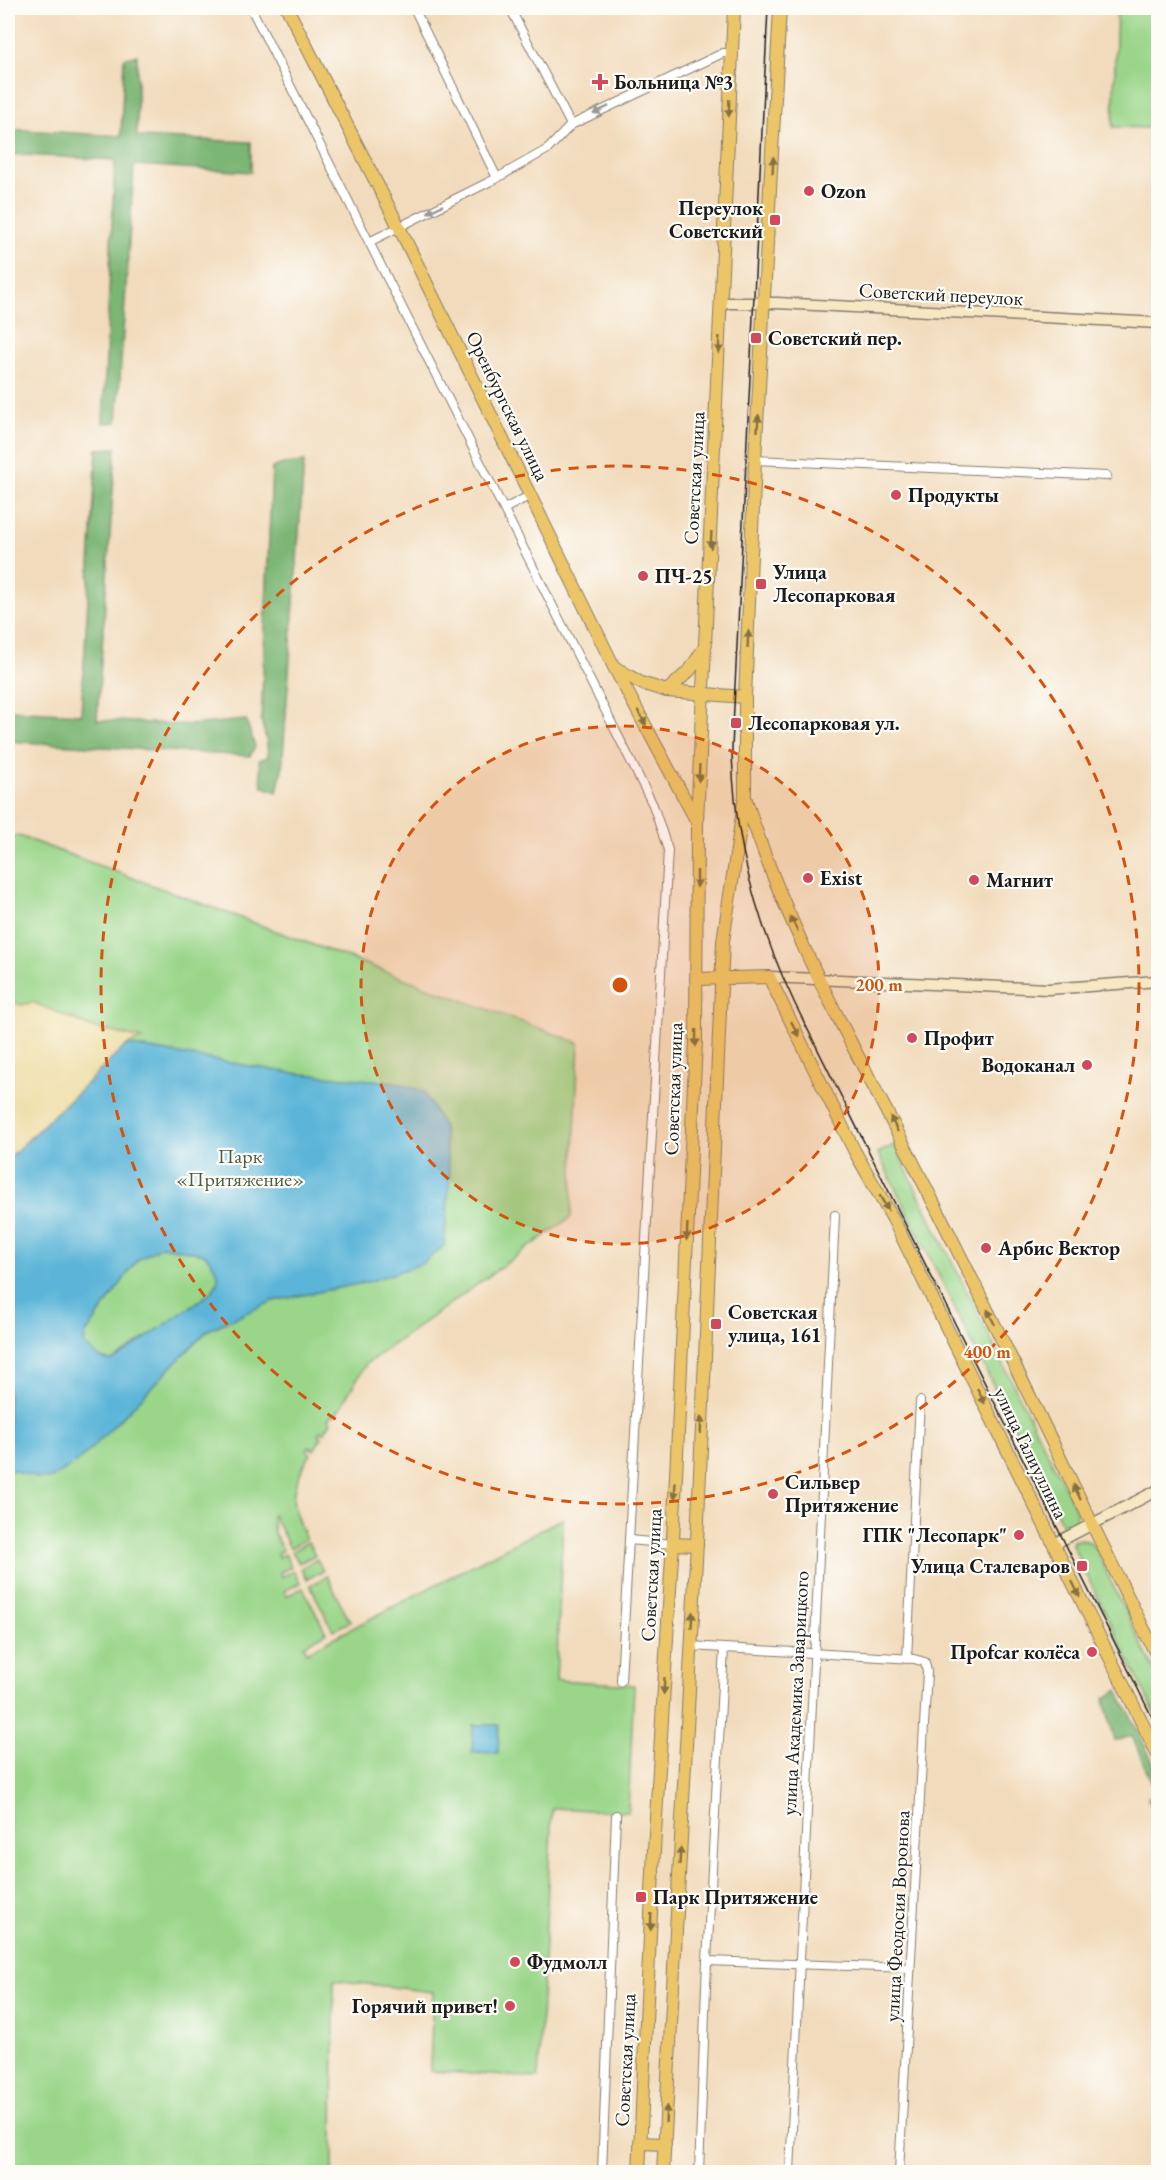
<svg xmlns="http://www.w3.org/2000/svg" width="1166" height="2180" viewBox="0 0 1166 2180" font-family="'EB Garamond',serif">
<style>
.green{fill:#9ad589;stroke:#5b7852;stroke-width:1.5}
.forest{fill:#7bb675;stroke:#4c6948;stroke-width:1.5}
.sand{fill:#eeda9e;stroke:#857b5d;stroke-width:1.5}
.water{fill:#5bb5d8;stroke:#3c687a;stroke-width:1.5;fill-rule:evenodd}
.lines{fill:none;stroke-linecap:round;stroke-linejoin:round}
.street-casing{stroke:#877c6c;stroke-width:10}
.secondary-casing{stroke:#877c6c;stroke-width:13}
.primary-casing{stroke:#877c6c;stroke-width:14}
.street{stroke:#fff;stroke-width:8}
.secondary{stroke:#f7e8c3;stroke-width:10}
.primary{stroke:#ecc569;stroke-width:12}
.tram{stroke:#1c1c1c;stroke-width:1.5}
.oneway{fill:#847042}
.oneway2{fill:#999}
.ring{fill:none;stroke:#d4530e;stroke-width:3;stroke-dasharray:10 8}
.poi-dot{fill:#d1495b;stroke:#fdfcf7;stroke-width:2}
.labels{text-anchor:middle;stroke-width:4.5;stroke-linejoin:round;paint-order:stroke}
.poi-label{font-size:20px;font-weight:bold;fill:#1c1c1c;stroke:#fdfcf7;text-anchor:start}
.street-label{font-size:20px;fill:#1c1c1c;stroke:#fdfcf7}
.park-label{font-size:20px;fill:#485d42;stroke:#fdfcf7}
.centre{fill:#d4530e;stroke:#fdfcf7;stroke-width:3}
.ring-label{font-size:18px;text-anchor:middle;font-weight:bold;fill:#d4530e;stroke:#fdfcf7;stroke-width:4.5;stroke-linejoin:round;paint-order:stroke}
</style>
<rect width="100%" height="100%" fill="#fdfcf7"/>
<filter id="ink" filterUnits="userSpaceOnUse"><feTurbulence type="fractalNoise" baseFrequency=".0167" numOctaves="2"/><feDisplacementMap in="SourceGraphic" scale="12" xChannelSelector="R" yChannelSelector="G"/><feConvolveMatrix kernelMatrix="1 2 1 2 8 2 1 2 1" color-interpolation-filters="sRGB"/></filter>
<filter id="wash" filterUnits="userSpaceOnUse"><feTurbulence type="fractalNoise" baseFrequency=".008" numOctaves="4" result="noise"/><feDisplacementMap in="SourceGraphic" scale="24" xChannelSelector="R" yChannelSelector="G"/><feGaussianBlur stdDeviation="1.35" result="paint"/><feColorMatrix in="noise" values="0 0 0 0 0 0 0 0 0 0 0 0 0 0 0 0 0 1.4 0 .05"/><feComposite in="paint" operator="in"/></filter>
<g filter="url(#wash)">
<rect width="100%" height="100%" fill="#f2dbbc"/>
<g class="green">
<path d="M1117,8H1158V128L1113,127Z"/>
<path d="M8,836H19L579,1043L571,1217L366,1364L335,1416L332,1414L328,1419L331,1422L324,1433L320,1431L318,1434L322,1437L314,1450L309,1447L307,1450L311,1454C289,1488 288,1502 306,1539L290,1548L273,1515L272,1517L274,1533L283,1550L277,1553L278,1557L285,1554L291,1567L280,1572L281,1577L294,1571L300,1583L284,1591L286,1596L303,1588L326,1633L304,1645L307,1652L563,1518L556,1680L634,1685L628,1812L552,1808L538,2078L430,2071L433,1992L334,1980L333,2172H8Z"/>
<path d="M894,1145L1066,1490L1076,1511V1520L1065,1530L878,1153Z"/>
<path d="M1082,1539L1090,1542L1095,1549L1158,1678V1720L1072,1545L1073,1541Z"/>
<path d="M308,1542L315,1555L299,1563L292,1551Z"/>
<path d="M317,1559L323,1571L307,1579L301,1568Z"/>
<path d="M327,1576L350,1622L333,1630L310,1585Z"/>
</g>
<g class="forest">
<path d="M137,55V137L251,142V172L134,165L117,422L103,423L115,160L8,154V129L121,136L124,58Z"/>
<path d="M116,448L97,720L190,725L246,720L255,747L250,756L8,741V710L81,714L97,449Z"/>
<path d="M304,462L282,770L277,792L262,786L259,760L268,757L267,743L261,720L272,468L283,464Z"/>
<path d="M1118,1690L1158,1773V1820L1148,1798L1156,1793L1132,1736L1115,1741L1104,1699Z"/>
</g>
<path class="sand" d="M8,1000L21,1005L33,1002L91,1027L142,1039L127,1045L8,1159Z"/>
<g class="water">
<path d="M127,1045L291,1073L394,1082L423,1091L443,1126L450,1176L444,1246L421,1264L368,1282L273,1301L208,1330L82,1458L51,1479L37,1478L8,1469V1159ZM161,1246L205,1254C217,1270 225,1277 210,1293L117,1358L110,1361L99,1357L84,1344L85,1335L137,1260Z"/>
<path d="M473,1725H499L498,1753L472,1752Z"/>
</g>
</g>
<g filter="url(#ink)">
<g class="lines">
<g class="street-casing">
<g id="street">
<path d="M251,8L653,805L668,850L621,1681"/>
<path d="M414,8L497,178"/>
<path d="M510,8L571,125"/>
<path d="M369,242L497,178L548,149L571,125L723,53H731"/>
<path d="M755,460L1107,476"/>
<path d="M504,509L531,495"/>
<path d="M629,1540L673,1544"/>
<path d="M690,1646L914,1659L925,1662L927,1672L899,2172"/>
<path d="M724,1648L707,1961L910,1968"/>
<path d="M907,1659L920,1401"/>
<path d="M602,2172L616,1815"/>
<path d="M699,2172L707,1961"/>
<path d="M790,2172L835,1215"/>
</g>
</g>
<g class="secondary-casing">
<g id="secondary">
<path d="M721,303H777L1158,323"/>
<path d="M769,977L1048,989L1158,981"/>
<path d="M1054,1544L1158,1490"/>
</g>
</g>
<g class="primary-casing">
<g id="primary">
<path d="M287,8L399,227L614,667L696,820"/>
<path d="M614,667L641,683L667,691L745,697"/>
<path d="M667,691L690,670L706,645"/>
<path d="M746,800C788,935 861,1059 925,1186C1005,1342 1080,1501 1158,1658"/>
<path d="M696,979L769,977L855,1152L893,1219L1158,1755"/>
<path d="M673,1544L697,1545"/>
<path d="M640,2143L665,2144"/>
<path d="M639,2172L654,1850L673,1541L696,1041L697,821L734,8"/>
<path d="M663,2172L697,1542L723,941L745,796V697L755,460L780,8"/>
</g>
</g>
<use href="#street" class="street"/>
<use href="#secondary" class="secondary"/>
<use href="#primary" class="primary"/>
<path class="tram" d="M768,8L732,748C733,839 756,922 795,1004L1158,1729"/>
</g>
<defs><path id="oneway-solid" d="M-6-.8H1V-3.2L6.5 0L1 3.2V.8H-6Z" transform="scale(1.5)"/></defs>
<g class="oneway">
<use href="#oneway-solid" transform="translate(729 108) rotate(92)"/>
<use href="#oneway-solid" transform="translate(773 165) rotate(-87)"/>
<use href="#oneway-solid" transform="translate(719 345) rotate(92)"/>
<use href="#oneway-solid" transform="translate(758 423) rotate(-86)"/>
<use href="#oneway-solid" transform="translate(711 540) rotate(93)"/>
<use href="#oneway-solid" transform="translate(748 639) rotate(-87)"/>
<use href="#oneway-solid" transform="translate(642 718) rotate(61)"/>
<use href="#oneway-solid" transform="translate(699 773) rotate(93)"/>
<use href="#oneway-solid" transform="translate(697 879) rotate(90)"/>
<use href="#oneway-solid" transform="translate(794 924) rotate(-116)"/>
<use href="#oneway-solid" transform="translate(795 1029) rotate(64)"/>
<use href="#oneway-solid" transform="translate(696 1038) rotate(91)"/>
<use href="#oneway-solid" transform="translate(894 1124) rotate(-116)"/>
<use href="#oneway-solid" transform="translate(884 1203) rotate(60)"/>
<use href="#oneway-solid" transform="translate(687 1232) rotate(93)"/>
<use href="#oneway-solid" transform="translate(991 1317) rotate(-116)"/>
<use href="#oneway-solid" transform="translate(981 1396) rotate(64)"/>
<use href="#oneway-solid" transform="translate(701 1425) rotate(-88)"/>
<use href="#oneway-solid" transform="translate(675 1490) rotate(93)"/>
<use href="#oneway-solid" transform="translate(1077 1492) rotate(-115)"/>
<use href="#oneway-solid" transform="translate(1076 1589) rotate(64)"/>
<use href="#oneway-solid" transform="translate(692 1620) rotate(-86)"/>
<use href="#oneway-solid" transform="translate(664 1686) rotate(93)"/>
<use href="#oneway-solid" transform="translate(680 1856) rotate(-87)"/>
<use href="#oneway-solid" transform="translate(651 1922) rotate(92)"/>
<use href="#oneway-solid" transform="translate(666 2114) rotate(-87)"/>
</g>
<g class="oneway2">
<use href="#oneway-solid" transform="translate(601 110) rotate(155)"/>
<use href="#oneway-solid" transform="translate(435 209) rotate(154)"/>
</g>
</g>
<circle cx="620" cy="985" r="259" fill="#d4530e" fill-opacity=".12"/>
<g class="ring">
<circle cx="620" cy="985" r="259"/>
<circle cx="620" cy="985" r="519"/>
</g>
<g class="poi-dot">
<path d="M597 73h6v6h6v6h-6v6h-6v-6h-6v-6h6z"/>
<circle cx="809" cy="191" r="6"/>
<rect x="769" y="214" width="12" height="12" rx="3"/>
<rect x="750" y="332" width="12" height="12" rx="3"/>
<circle cx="896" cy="495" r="6"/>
<circle cx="643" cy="576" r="6"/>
<rect x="755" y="578" width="12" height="12" rx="3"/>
<rect x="730" y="717" width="12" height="12" rx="3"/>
<circle cx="808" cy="878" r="6"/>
<circle cx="974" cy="880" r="6"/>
<circle cx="912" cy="1038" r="6"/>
<circle cx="1087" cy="1065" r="6"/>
<circle cx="986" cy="1248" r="6"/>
<rect x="710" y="1318" width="12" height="12" rx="3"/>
<circle cx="773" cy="1494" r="6"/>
<circle cx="1019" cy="1535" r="6"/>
<rect x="1076" y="1560" width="12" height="12" rx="3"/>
<circle cx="1092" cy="1652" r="6"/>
<rect x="635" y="1891" width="12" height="12" rx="3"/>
<circle cx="515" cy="1962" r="6"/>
<circle cx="510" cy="2006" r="6"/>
</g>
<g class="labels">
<g class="poi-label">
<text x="614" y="89">Больница №3</text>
<text x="821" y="198">Ozon</text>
<text x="763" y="215" text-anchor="end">Переулок<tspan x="763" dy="23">Советский</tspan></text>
<text x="768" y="345">Советский пер.</text>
<text x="908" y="502">Продукты</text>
<text x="773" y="579">Улица<tspan x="773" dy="23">Лесопарковая</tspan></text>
<text x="655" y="583">ПЧ-25</text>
<text x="748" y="730">Лесопарковая ул.</text>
<text x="820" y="885">Exist</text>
<text x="986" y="887">Магнит</text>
<text x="924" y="1045">Профит</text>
<text x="1075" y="1072" text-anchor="end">Водоканал</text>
<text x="998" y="1255">Арбис Вектор</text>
<text x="728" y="1319">Советская<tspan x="728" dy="23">улица, 161</tspan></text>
<text x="785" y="1489">Сильвер<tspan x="785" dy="23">Притяжение</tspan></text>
<text x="1007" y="1542" text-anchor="end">ГПК "Лесопарк"</text>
<text x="1070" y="1573" text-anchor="end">Улица Сталеваров</text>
<text x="1080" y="1659" text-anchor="end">Проfcar колёса</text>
<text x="653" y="1904">Парк Притяжение</text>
<text x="527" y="1969">Фудмолл</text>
<text x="498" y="2013" text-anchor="end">Горячий привет!</text>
</g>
<g class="street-label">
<text transform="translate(941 294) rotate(3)" y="7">Советский переулок</text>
<text transform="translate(508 406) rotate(64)" y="7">Оренбургская улица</text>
<text transform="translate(694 478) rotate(-87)" y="7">Советская улица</text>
<text transform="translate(673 1089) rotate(-88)" y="7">Советская улица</text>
<text transform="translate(1031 1453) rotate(64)" y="7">улица Галиуллина</text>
<text transform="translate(651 1575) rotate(-87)" y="7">Советская улица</text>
<text transform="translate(795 1693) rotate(-87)" y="7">улица Академика Заварицкого</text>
<text transform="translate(897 1916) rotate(-87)" y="7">улица Феодосия Воронова</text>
<text transform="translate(625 2060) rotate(-87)" y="7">Советская улица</text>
</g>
<g class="park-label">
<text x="240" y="1163">Парк<tspan x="240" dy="23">«Притяжение»</tspan></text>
</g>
</g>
<circle cx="620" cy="985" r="9" class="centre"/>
<g class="ring-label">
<text x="879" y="991">200 m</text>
<text x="987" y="1358">400 m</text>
</g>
<rect width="1166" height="2180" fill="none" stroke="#fdfcf7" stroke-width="30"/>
</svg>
